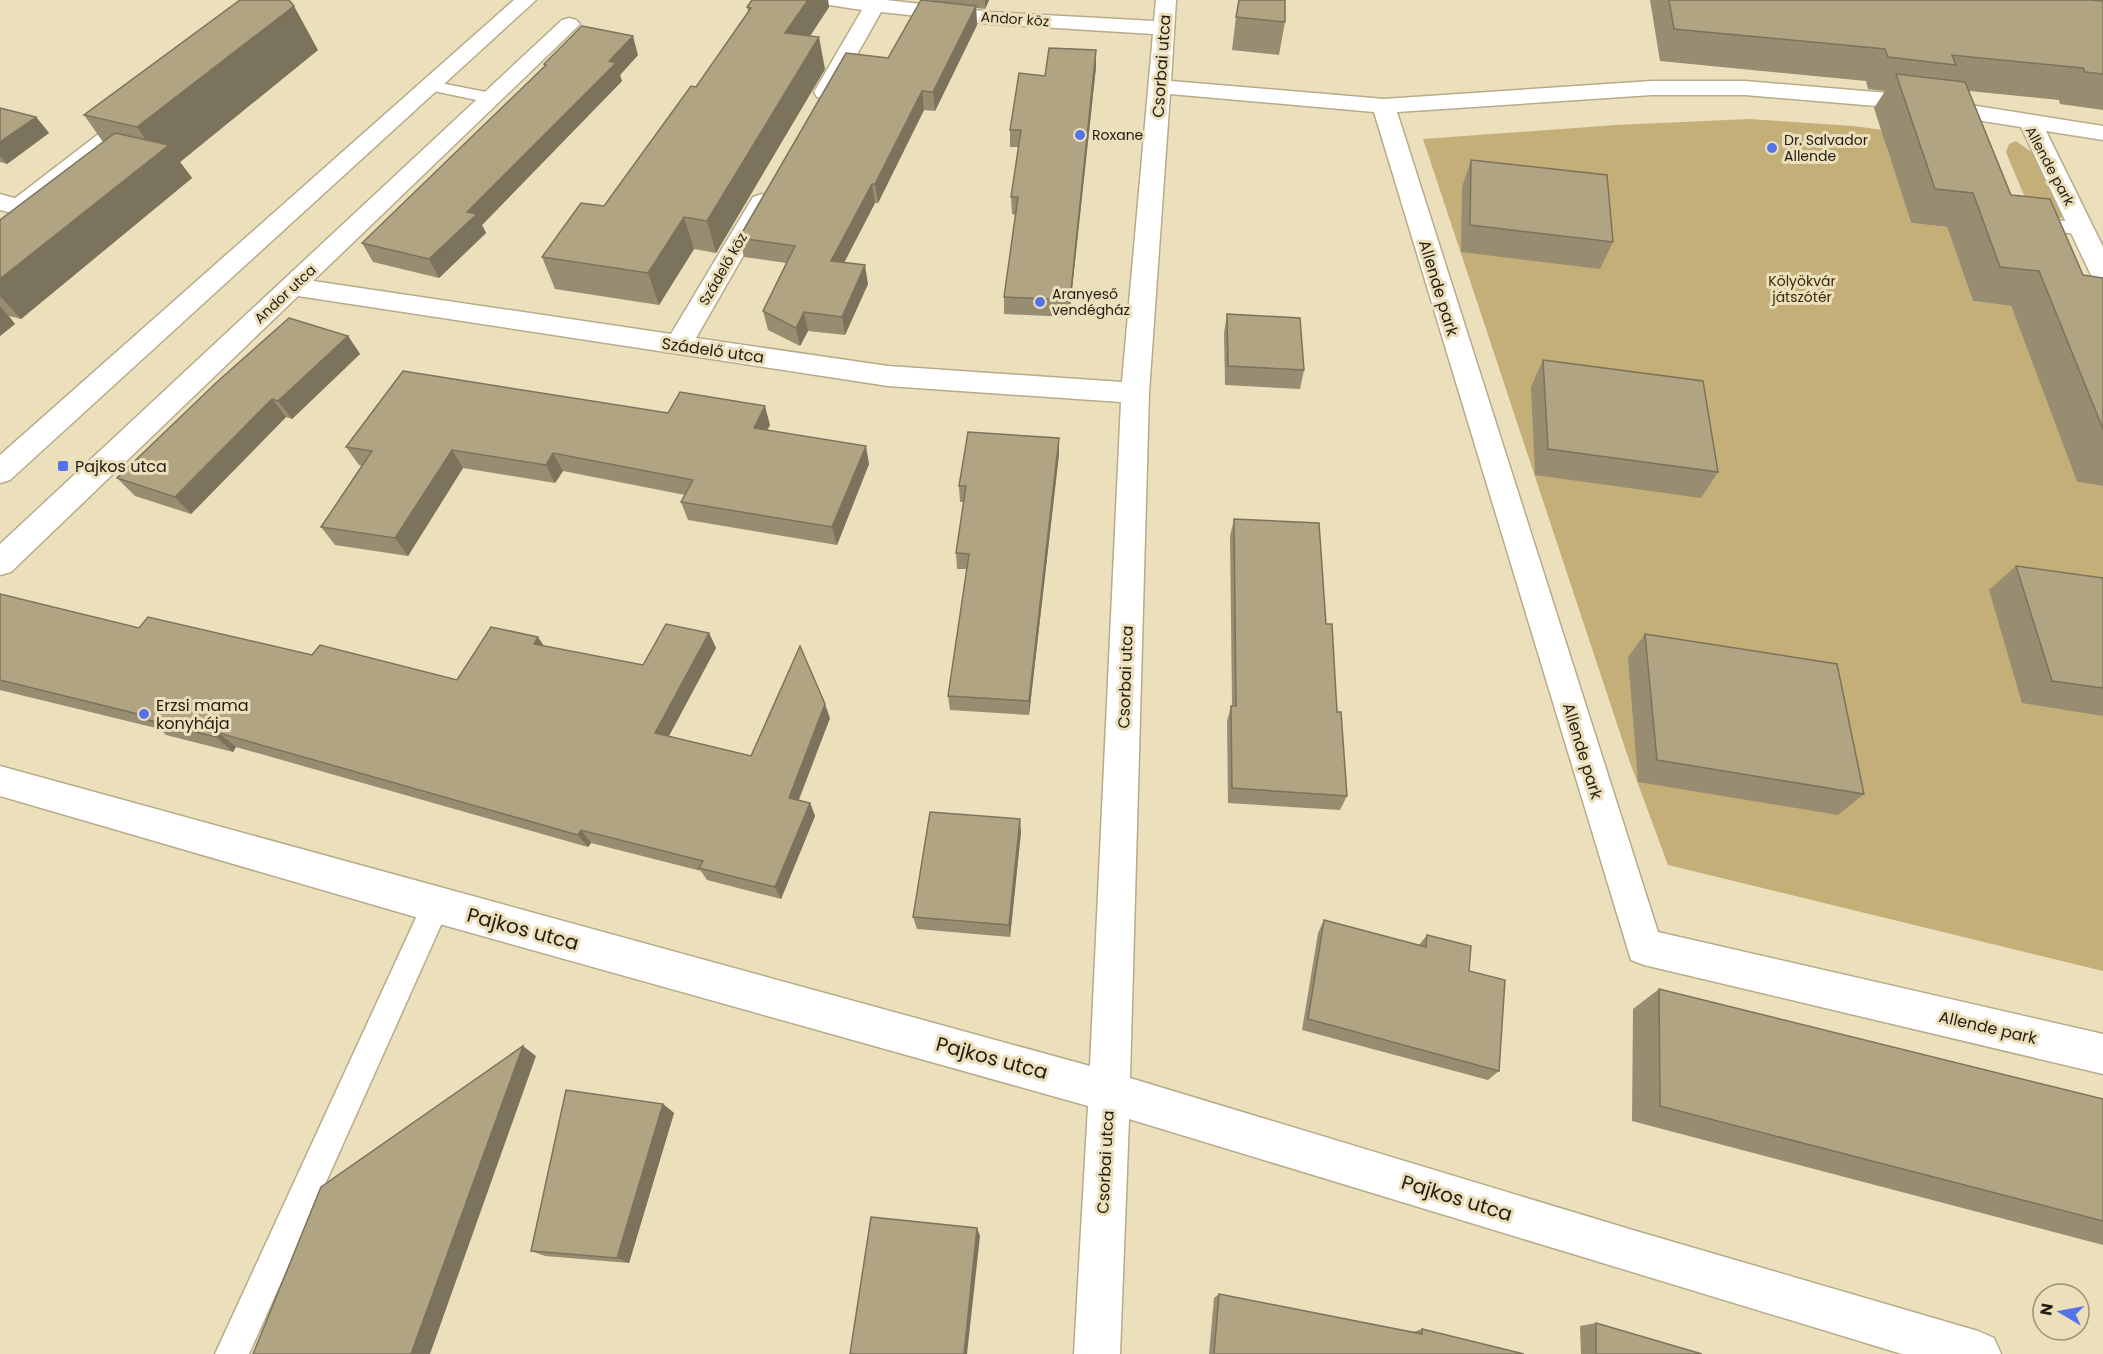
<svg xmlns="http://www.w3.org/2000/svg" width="2103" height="1354" viewBox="0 0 2103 1354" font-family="Poppins,sans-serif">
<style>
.green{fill:#c4af78}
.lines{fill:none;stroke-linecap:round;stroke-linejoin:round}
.service-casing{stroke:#b8ab8a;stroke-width:3}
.minor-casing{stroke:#b8ab8a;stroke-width:3}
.primary-casing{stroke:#b8ab8a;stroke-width:3}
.service{fill:#fff;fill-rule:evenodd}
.minor{fill:#fff;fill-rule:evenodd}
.primary{fill:#fff;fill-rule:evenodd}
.wall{fill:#988d71}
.shaded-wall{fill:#7c735c}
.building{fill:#b1a483;stroke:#7c735c;stroke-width:1.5}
.poi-dot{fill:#5573e8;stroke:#ecdfbc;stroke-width:2}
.labels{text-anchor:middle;stroke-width:6;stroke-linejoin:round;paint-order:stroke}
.far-street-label{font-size:14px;fill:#231e11;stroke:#ecdfbc}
.far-poi-label{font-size:14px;fill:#231e11;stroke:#ecdfbc;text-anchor:start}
.far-park-label{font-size:14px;fill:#3a2c01;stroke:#ecdfbc}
.street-label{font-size:16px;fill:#231e11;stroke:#ecdfbc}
.poi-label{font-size:16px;fill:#231e11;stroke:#ecdfbc;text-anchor:start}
.near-street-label{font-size:20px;fill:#231e11;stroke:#ecdfbc}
</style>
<rect width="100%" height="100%" fill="#ecdfbc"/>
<g class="green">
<path d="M1749,119L1853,126L1914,134L1972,158L1887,149L1911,223L1947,227L1973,301L2011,306L2077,482L2103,486V971L1668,865L1628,757L1423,139L1616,125Z"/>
<path d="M2016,141L2037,156L2064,215L2061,218L2055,219L2028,205L2006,152L2009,144Z"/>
</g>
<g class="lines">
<g class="service-casing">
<g id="service">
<path d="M430,81L491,93L499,98L491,103L424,89L422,86Z"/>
<path d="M128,115L134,116L136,120L134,124L30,204L50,208L53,212L50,216L6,250L0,252V237L29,214L10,210L7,206L10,202L122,116Z"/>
<path d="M2029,217L2083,223L2089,225L2092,229L2089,233L2083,235L2023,227L2020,223L2023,219Z"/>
<path d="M436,892L446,896L450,905L249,1354H215L426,896Z"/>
</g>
</g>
<g class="minor-casing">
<g id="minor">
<path d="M820,0H886L991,12L1154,21L1156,0H1176L1171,81L1384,99L1652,81H1745L1900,94L2103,126V140L2046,131L2103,247V281L2094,279L2090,273L2021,127L1900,108L1745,95H1652L1397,112L1658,932L2103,1034V1074L1644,965L1631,960L1374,112L1170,94L1149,393L1130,1078L1636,1231L1978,1331L1994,1338L2001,1354H1902L1129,1119L1120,1354H1074L1088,1106L436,923L0,796V766L1090,1066L1121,402L888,386L298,296L11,572L0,575V544L562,20L569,18L576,20L580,24L576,28L313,281L671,334L750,202L753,197L762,194L771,197L774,202L696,338L888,366L1122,382L1153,34L991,24L881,12L836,92L833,97L825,99L817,97L814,92L862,10L823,4Z"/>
<path d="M0,194L25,201L28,206L25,211L16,214L0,210Z"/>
</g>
</g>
<g class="primary-casing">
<path id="primary" d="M514,0H536L10,480L0,483V455Z"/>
</g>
<use href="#service" class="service"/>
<use href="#minor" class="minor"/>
<use href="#primary" class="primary"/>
</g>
<g class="wall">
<path d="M752,0H828L829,7L810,36L825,69L716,253L694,249L659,305L555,289L542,257L604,206L696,87L748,12L747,7Z"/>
<path d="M931,0H989L985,9L976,8L977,25L935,111L924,110L878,203H875L844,263L868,284L845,335L808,331L800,346L768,330L763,311L786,263L744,257L739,238L888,58Z"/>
<path d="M1650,0H2103V110L2060,104L2059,100L1969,91L2011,195L2083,275L2103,278V486L2077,482L2011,306L1973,301L1947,227L1911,223L1874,108L1885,91L1868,89L1866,81L1660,61Z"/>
<path d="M1236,17L1285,22L1279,55L1232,50Z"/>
<path d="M318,50L180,162L192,178L21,319L9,316L15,324L0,336V220L103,142L84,115Z"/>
<path d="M1096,50V67L1069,317L1004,314V297L1016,215L1012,214L1011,197L1019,147H1010V130L1045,76Z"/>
<path d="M638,55L620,75L622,81L482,225L486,233L439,278L373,262L362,243L544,67V64Z"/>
<path d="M0,108L36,117L49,133L7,164L0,162Z"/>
<path d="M1471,160L1613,242L1600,269L1461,252L1462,187Z"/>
<path d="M1227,314L1304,370L1300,389L1225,385L1224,333Z"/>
<path d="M348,336L360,354L292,419L286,417L191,514L135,496L117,478Z"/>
<path d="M1543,360L1718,472L1701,498L1535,475L1531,387Z"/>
<path d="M668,413L770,425L767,430L869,464L837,545L688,520L681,502L685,495L563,471L555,483L463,468L408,556L335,545L321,527L362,466L359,465L346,447Z"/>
<path d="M1059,438V454L1029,715L950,710L948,696L967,569H957L956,553L964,502H960L959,486Z"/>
<path d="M1234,519L1326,624L1347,796L1340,810L1228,803L1227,721L1231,706H1232L1230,536Z"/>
<path d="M2016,566L2103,578V716L2022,703L1989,590Z"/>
<path d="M0,594L139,628L312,655L457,680L544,646L643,665L709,633L716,648L669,736L751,756L830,718L799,800L810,803L815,816L781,899L707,880L701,871L591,843L588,847L236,747L233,752L166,735L160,729L0,690Z"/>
<path d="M1645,634L1864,794L1838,815L1638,782L1628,657Z"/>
<path d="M1021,832L1010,937L917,929L913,917Z"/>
<path d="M1324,920L1419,945L1427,935L1499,1071L1488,1080L1302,1030L1318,933Z"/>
<path d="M1659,989L2103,1099V1245L1632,1121L1633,1009Z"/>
<path d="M663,1104L674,1113L629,1263L545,1256L531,1251Z"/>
<path d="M1219,1294L1413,1332L1422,1329L1524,1354H1209L1214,1298Z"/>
<path d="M1596,1323L1702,1354H1581L1580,1326Z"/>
</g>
<g class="shaded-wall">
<path d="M808,0H828L829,7L791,65L785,33Z"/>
<path d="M985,0H989L985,9Z"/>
<path d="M294,6L318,50L180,162L192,178L21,319L0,296V279L157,155L137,127Z"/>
<path d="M976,6L977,25L935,111L933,92Z"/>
<path d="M633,36L638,55L620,75L622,81L482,225L486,233L439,278L429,259L467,212Z"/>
<path d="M819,37L825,69L716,253L707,221Z"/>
<path d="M1096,50V67L1069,317L1070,300Z"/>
<path d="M922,91L924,110L878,203L875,184Z"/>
<path d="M36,117L49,133L7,164L0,156V142Z"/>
<path d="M872,184L875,203L835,280L831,261Z"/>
<path d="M684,217L694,249L659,305L648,273Z"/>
<path d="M865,265L868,284L845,335L842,317Z"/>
<path d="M0,306L15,324L0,336Z"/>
<path d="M804,312L808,331L800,346L796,328Z"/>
<path d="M348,336L360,354L292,419L278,401Z"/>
<path d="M272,399L286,417L191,514L175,497Z"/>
<path d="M765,406L770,425L759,446L754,428Z"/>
<path d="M1059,438V454L1029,715V701Z"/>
<path d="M866,446L869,464L837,545L832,527Z"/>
<path d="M452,450L463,468L408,556L395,538Z"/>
<path d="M553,453L563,471L555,483L546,465Z"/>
<path d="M709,633L716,648L663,747L655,733Z"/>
<path d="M538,637L548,652L534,644Z"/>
<path d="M825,704L830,718L794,811L789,798Z"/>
<path d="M219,733L236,747L233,752L216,737Z"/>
<path d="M810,803L815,816L781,899L775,887Z"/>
<path d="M1020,819L1021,832L1010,937L1009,925Z"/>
<path d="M581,830L591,843L588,847L578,835Z"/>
<path d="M523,1046L536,1056L430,1354H411Z"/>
<path d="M663,1104L674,1113L629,1263L617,1258Z"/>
<path d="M977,1228L980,1236L967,1354H964Z"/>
</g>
<g class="building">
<path d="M240,0H289L294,6L137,127L84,115Z"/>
<path d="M752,0H808L785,33L819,37L707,221L684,217L648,273L542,257L581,203L604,206L691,86L696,87L751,8L747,7Z"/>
<path d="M921,0L976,6L933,92L922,91L875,184H872L831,261L865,265L842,317L804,312L796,328L763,311L795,246L739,238L846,53L888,58Z"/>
<path d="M1239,0H1285V22L1236,17Z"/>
<path d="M1669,0H2090L2103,1V74L2085,72L2083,68L1952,55L1956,65L1888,57L1885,49L1674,29Z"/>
<path d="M582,26L633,36L609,61L616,63L467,212L477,214L429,259L362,243L546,65L544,64Z"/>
<path d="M1049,48L1096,50L1070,300L1004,297L1018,197H1011L1021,130H1010L1019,73L1045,76Z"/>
<path d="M1896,74L1965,82L2011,195L2050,199L2083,275L2103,278V429L2039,271L2000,267L1973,193L1935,189Z"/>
<path d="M0,108L36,117L0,142Z"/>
<path d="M115,133L169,145L0,279V220Z"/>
<path d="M1471,160L1607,175L1613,242L1470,225Z"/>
<path d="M1227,314L1300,318L1304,370L1228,366Z"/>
<path d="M289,318L348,336L278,401L272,399L175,497L117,478L218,381Z"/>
<path d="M1543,360L1703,381L1718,472L1548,449Z"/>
<path d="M403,371L668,413L680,392L765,406L754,428L866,446L832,527L681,502L693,480L553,453L546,465L452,450L395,538L321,527L372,451L346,447Z"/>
<path d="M968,432L1059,438L1029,701L948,696L969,554L956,553L966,486H959Z"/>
<path d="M1234,519L1319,523L1326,624H1332L1337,712H1341L1347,796L1232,788L1231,706H1236Z"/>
<path d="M2016,566L2103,578V688L2052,681Z"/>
<path d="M0,594L139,628L148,617L312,655L320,645L457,680L491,627L538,637L534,644L643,665L666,624L709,633L655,733L751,756L800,646L825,704L789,798L810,803L775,887L699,868L703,861L581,830L578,835L219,733L216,737L148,720L150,717L0,680Z"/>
<path d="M1645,634L1837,664L1864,794L1657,760Z"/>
<path d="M930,812L1020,819L1009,925L913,917Z"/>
<path d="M1324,920L1426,947L1427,935L1471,946L1469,971L1505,980L1499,1071L1308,1019Z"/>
<path d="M1659,989L2103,1099V1221L1660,1106Z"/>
<path d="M523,1046L411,1354H253L321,1187Z"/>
<path d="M566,1090L663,1104L617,1258L531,1251Z"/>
<path d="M871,1217L977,1228L964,1354H850Z"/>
<path d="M1219,1294L1422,1334V1329L1524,1354H1214Z"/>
<path d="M1596,1323L1702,1354H1596Z"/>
</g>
<g class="poi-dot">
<circle cx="1080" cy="135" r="6"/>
<circle cx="1772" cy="148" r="6"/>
<circle cx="1040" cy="302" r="6"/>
<rect x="57" y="460" width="12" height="12" rx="3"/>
<circle cx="144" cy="714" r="6"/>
</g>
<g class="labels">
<g class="far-street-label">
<text transform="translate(1015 19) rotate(4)" y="5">Andor köz</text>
<text transform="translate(2050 166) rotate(62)" y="5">Allende park</text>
<text transform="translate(723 269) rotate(-60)" y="5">Szádelő köz</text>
<text transform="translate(285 294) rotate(-43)" y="5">Andor utca</text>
</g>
<g class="far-poi-label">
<text x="1092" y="140">Roxane</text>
<text x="1784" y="145">Dr. Salvador<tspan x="1784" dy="16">Allende</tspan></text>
<text x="1052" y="299">Aranyeső<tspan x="1052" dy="16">vendégház</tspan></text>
</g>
<g class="far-park-label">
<text x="1802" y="286">Kölyökvár<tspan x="1802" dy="16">játszótér</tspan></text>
</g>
<g class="street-label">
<text transform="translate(1161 66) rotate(-86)" y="6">Csorbai utca</text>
<text transform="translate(1439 288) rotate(73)" y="6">Allende park</text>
<text transform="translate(713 350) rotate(8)" y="6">Szádelő utca</text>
<text transform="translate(1125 677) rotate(-88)" y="6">Csorbai utca</text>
<text transform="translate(1583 751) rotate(73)" y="6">Allende park</text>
<text transform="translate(1988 1027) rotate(13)" y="6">Allende park</text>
<text transform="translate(1105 1162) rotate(-87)" y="6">Csorbai utca</text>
</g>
<g class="poi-label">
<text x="75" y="472">Pajkos utca</text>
<text x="156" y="711">Erzsi mama<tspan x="156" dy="18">konyhája</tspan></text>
</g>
<g class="near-street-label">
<text transform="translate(523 929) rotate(15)" y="7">Pajkos utca</text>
<text transform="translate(992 1058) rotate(15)" y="7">Pajkos utca</text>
<text transform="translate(1457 1198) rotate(17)" y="7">Pajkos utca</text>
</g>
</g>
<g transform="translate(2061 1312) rotate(280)"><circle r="28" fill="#ecdfbc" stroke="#9c9278" stroke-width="1.5"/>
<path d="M0-4.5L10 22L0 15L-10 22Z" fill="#5573e8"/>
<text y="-9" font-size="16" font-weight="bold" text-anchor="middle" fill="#231e11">N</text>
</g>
</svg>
